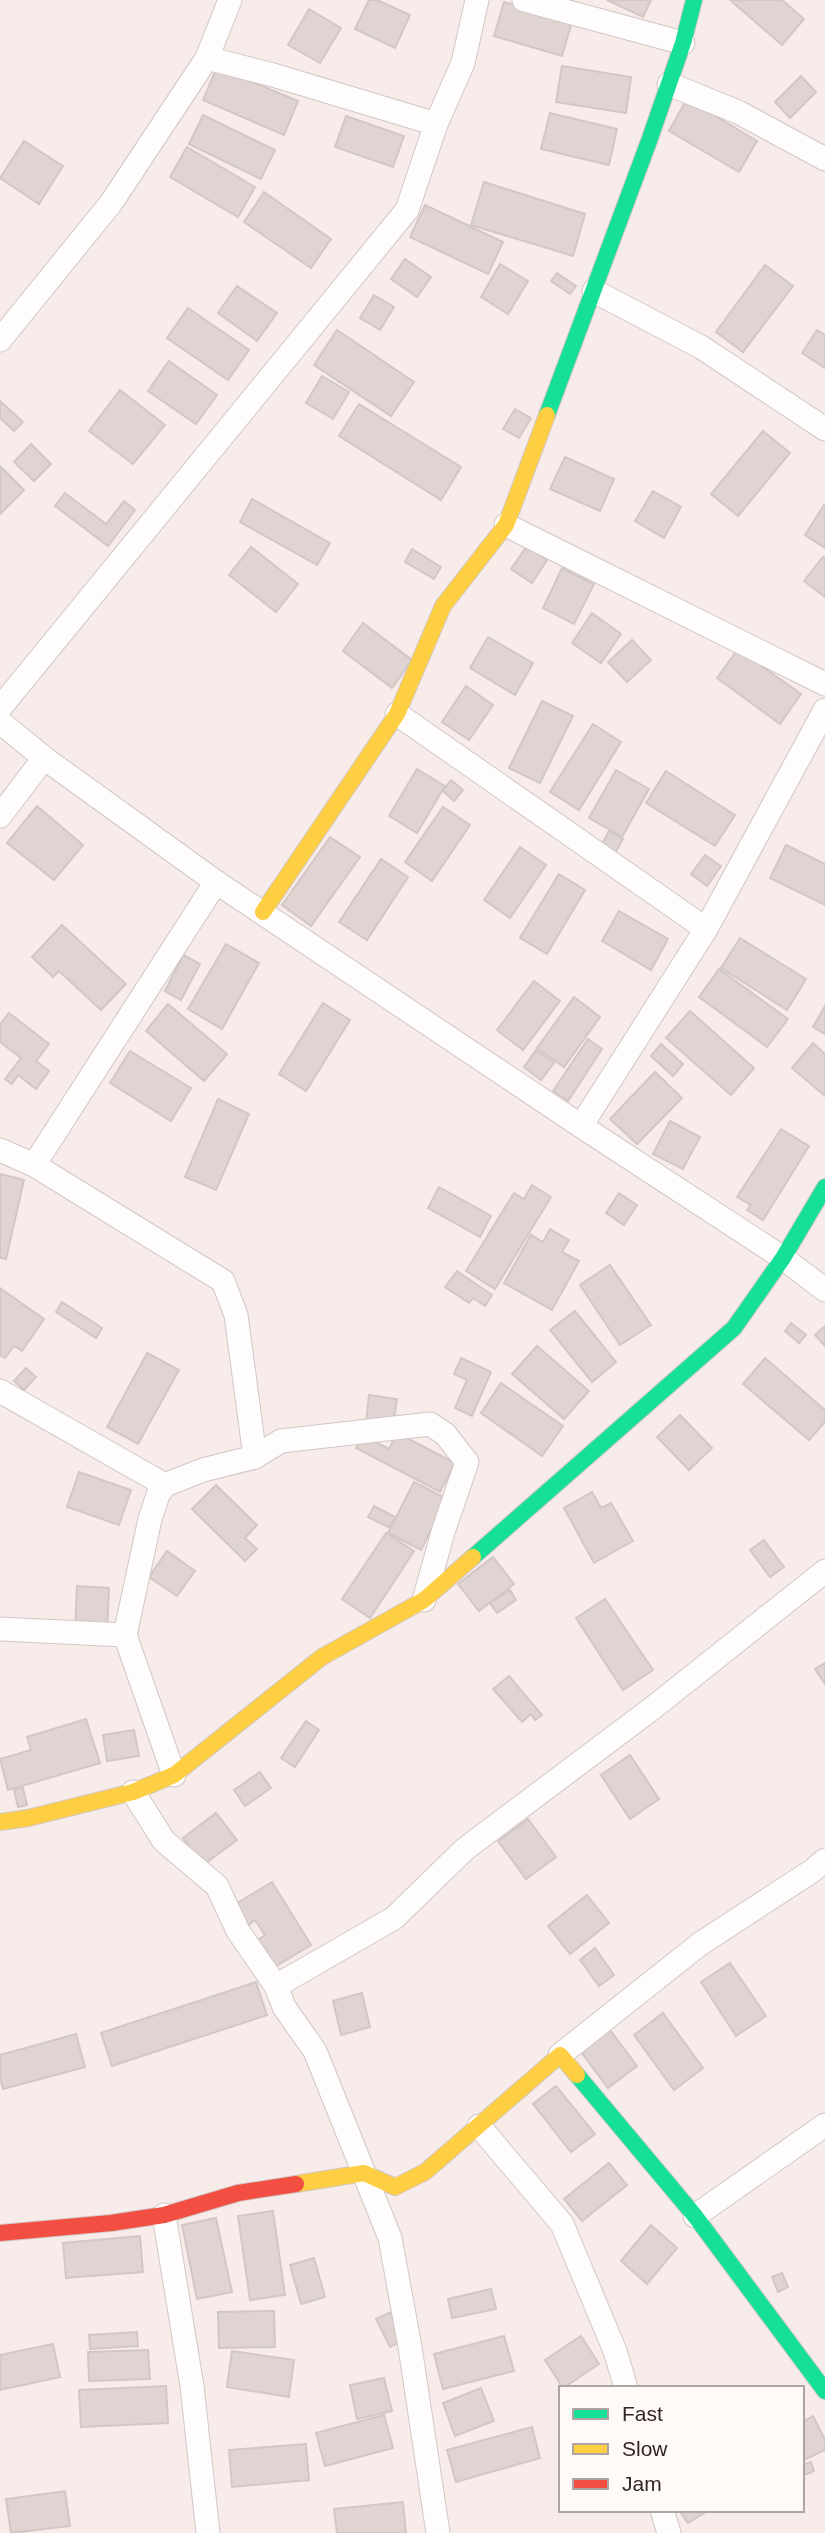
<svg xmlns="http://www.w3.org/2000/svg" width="825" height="2533" viewBox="0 0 825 2533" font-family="Helvetica,sans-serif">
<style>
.building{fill:#dfd4d2;stroke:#d2c7c5;stroke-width:2}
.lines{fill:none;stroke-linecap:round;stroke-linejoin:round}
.street-casing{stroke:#d1c7c5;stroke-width:25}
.fast-casing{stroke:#d1c7c5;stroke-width:18}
.slow-casing{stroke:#d1c7c5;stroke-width:18}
.jam-casing{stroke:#d1c7c5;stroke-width:18}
.street{stroke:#fefcfc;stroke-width:23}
.fast{stroke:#16e098;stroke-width:16}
.slow{stroke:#ffcf43;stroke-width:16}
.jam{stroke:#f24e42;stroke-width:16}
</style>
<rect width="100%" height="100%" fill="#f8ecea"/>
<g class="building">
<path d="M369,0H377L410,15L395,48L355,29Z"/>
<path d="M607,0H651L643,17Z"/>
<path d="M730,0H782L804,19L782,45Z"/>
<path d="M504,2L572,22L562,56L494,36Z"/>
<path d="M309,9L341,28L320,63L288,45Z"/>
<path d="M562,66L631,77L626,113L556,102Z"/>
<path d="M217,67L298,101L284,135L203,100Z"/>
<path d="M801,76L816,92L790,118L775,102Z"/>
<path d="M687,99L757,141L739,172L669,131Z"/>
<path d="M550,113L617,129L609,165L541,149Z"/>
<path d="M203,115L275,150L261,179L189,144Z"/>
<path d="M346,116L404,136L393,167L335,147Z"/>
<path d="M24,141L63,166L39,204L0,178Z"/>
<path d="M187,147L255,187L238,217L170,177Z"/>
<path d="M484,182L585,214L573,256L471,225Z"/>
<path d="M264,192L331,239L311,268L244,222Z"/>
<path d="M425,205L503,242L488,274L410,237Z"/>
<path d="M405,259L431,277L417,297L391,279Z"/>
<path d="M500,264L528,281L508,314L481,297Z"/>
<path d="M765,265L793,286L743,352L716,332Z"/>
<path d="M557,273L576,286L570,294L551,281Z"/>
<path d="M237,286L277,313L257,341L218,313Z"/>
<path d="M374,295L394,307L380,330L360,318Z"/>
<path d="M188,308L249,350L228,380L167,338Z"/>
<path d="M337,330L414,382L391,416L314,365Z"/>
<path d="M817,330L825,335V368L802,353Z"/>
<path d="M169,361L217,395L196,424L148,391Z"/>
<path d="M322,376L349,392L333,419L306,403Z"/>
<path d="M120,390L165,425L133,464L89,431Z"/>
<path d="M0,401L23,422L14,431L0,418Z"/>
<path d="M359,404L461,467L441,500L339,436Z"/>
<path d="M515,409L531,418L519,438L503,429Z"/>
<path d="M763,431L790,453L738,516L711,494Z"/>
<path d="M31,444L51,464L34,481L14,462Z"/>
<path d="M565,457L614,479L600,511L550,489Z"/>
<path d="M0,466L24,490L0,514Z"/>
<path d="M653,491L681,507L664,538L635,521Z"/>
<path d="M65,493L106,524L124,501L135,510L108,546L55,506Z"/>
<path d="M252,499L330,543L317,565L240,522Z"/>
<path d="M824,505L825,506V548L805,535Z"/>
<path d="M527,546L547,560L532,583L511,569Z"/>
<path d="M251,547L298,584L276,612L229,575Z"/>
<path d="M412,549L441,567L434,579L405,562Z"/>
<path d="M823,557L825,558V597L804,581Z"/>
<path d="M562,568L594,584L574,624L543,608Z"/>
<path d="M592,613L621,634L601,663L572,643Z"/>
<path d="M363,623L412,660L392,688L343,651Z"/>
<path d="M488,637L533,663L515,695L470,668Z"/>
<path d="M632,640L651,660L627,682L608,662Z"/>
<path d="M738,649L801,694L780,724L717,678Z"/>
<path d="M466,686L493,705L469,740L442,722Z"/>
<path d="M542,701L573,716L540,783L509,768Z"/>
<path d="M593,724L621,742L579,810L550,792Z"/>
<path d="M417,769L445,786L417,833L389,816Z"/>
<path d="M616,770L649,789L622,837L589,818Z"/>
<path d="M666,771L735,815L715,846L646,803Z"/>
<path d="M451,780L463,790L454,801L443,791Z"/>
<path d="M37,806L83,845L54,880L7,843Z"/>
<path d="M443,807L470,825L432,881L405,862Z"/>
<path d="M609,831L623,839L613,857L599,849Z"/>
<path d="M330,837L360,857L311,926L282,905Z"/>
<path d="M786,845L825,864V905L770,878Z"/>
<path d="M520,847L546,865L510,918L484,900Z"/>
<path d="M705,855L721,866L707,886L691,874Z"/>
<path d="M381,859L408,877L367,940L339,922Z"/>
<path d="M559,874L585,890L547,954L520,938Z"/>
<path d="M619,911L668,939L651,970L602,941Z"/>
<path d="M62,925L126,984L101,1010L59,971L53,977L32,957Z"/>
<path d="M740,938L806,979L787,1010L721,968Z"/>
<path d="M226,944L259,963L222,1029L188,1009Z"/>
<path d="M183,955L200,964L181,1000L165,991Z"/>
<path d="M719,969L788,1019L767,1047L699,997Z"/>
<path d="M534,981L560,1001L523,1050L497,1030Z"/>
<path d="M574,997L600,1017L564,1067L537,1048Z"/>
<path d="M323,1003L350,1020L306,1091L279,1074Z"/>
<path d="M168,1004L227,1054L204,1081L146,1031Z"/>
<path d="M825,1006V1034L813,1027Z"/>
<path d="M690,1011L754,1068L731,1095L666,1038Z"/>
<path d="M9,1013L49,1044L36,1061L49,1071L36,1089L18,1075L12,1084L5,1079L21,1058L0,1042V1024Z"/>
<path d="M588,1039L602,1049L568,1101L553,1091Z"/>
<path d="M813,1043L825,1054V1096L792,1068Z"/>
<path d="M661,1044L683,1064L673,1076L651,1056Z"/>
<path d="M536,1050L554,1063L541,1080L524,1067Z"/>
<path d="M130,1051L191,1088L171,1121L110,1083Z"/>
<path d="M655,1072L682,1098L637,1144L610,1119Z"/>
<path d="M218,1099L249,1114L216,1190L185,1177Z"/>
<path d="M670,1121L700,1137L683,1169L653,1154Z"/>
<path d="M781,1129L809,1146L763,1220L747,1210L751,1205L737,1197Z"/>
<path d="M0,1174L24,1180L6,1259L0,1258Z"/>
<path d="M532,1185L551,1197L495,1289L466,1271L514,1193L524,1199Z"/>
<path d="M439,1187L491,1216L480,1237L428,1208Z"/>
<path d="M619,1193L637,1205L624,1225L606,1213Z"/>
<path d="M550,1229L569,1240L562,1252L579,1261L552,1310L504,1283L531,1235L543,1242Z"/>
<path d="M610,1265L651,1325L620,1345L580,1285Z"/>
<path d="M457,1271L492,1295L485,1306L473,1298L469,1303L445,1287Z"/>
<path d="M0,1288L44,1319L22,1351L14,1346L5,1358L0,1355Z"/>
<path d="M62,1302L102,1328L96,1338L56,1312Z"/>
<path d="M575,1311L616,1362L592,1382L550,1330Z"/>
<path d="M791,1323L806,1335L799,1343L785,1331Z"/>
<path d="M825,1326V1346L815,1335Z"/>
<path d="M537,1346L589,1391L564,1419L512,1374Z"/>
<path d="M147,1353L179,1370L138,1444L107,1427Z"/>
<path d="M461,1358L491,1372L472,1416L455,1408L467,1380L454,1374Z"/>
<path d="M765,1358L825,1410V1422L809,1440L743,1384Z"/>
<path d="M26,1368L36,1377L24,1390L14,1381Z"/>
<path d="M501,1383L563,1426L542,1456L481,1413Z"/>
<path d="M369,1395L397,1399L393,1426L366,1422Z"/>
<path d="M680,1415L712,1448L689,1470L657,1437Z"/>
<path d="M397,1433L455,1463L440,1492L356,1448L362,1435L389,1449Z"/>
<path d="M79,1472L131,1490L119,1525L67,1507Z"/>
<path d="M414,1482L447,1499L421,1550L388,1533Z"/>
<path d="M216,1485L257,1525L245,1538L257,1549L245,1561L192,1509Z"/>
<path d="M592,1492L601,1508L611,1503L633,1541L594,1563L564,1508Z"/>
<path d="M374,1506L395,1517L390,1528L368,1517Z"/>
<path d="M386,1533L414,1551L370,1618L342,1599Z"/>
<path d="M764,1540L784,1567L770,1577L750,1550Z"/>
<path d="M167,1551L195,1571L177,1596L149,1577Z"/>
<path d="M493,1557L514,1584L479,1611L458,1584Z"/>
<path d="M77,1586L109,1588L107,1632L75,1630Z"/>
<path d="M510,1590L516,1600L497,1613L490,1603Z"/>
<path d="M605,1599L653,1670L623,1690L576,1618Z"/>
<path d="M825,1663V1684L815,1669Z"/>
<path d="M509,1676L542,1715L535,1720L531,1714L522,1722L493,1689Z"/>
<path d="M86,1719L100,1763L8,1790L0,1759L31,1750L27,1737Z"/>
<path d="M306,1721L319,1730L295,1767L281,1758Z"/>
<path d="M134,1730L139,1756L107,1761L103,1735Z"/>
<path d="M630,1755L659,1799L630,1819L601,1775Z"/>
<path d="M260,1772L271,1788L245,1806L234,1790Z"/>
<path d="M23,1788L27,1805L18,1807L14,1790Z"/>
<path d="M216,1813L237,1840L203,1865L183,1838Z"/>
<path d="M528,1819L556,1857L526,1879L498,1841Z"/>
<path d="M272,1882L311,1945L270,1970L253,1943L265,1935L255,1920L247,1926L234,1905Z"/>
<path d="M587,1895L609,1923L570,1954L548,1926Z"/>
<path d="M595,1948L614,1975L599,1986L580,1960Z"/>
<path d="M730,1963L766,2016L736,2036L701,1982Z"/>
<path d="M256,1982L267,2015L112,2066L101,2033Z"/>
<path d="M362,1993L370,2027L341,2035L333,2001Z"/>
<path d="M663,2013L703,2068L674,2090L634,2035Z"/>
<path d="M610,2030L637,2066L608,2088L581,2052Z"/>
<path d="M76,2034L85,2067L3,2089L0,2077V2055Z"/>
<path d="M556,2086L595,2134L571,2152L533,2104Z"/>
<path d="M609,2163L627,2185L582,2221L564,2199Z"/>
<path d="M273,2211L285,2295L250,2300L238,2216Z"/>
<path d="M216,2218L232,2292L197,2299L182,2225Z"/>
<path d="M651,2225L677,2248L647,2284L621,2261Z"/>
<path d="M140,2236L143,2272L66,2278L63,2243Z"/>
<path d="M314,2258L325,2297L301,2304L290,2265Z"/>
<path d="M782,2273L788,2287L778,2292L772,2277Z"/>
<path d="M491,2289L496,2309L452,2318L448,2299Z"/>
<path d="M274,2311L275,2347L219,2348L218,2312Z"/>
<path d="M391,2312L404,2340L390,2347L376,2319Z"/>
<path d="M137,2332L138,2346L90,2349L89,2335Z"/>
<path d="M504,2336L514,2371L443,2389L434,2354Z"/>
<path d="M581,2336L599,2364L563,2388L545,2360Z"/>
<path d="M53,2344L60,2377L0,2390V2355Z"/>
<path d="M148,2350L150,2379L89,2381L88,2352Z"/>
<path d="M232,2351L294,2360L289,2397L227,2387Z"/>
<path d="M384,2378L392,2411L357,2419L350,2385Z"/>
<path d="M166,2386L168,2423L81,2427L79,2390Z"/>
<path d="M481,2388L494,2421L455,2436L443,2403Z"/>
<path d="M384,2415L393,2448L325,2466L316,2433Z"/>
<path d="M813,2416L825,2440V2450L802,2461V2422Z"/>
<path d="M532,2427L540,2458L456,2482L447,2450Z"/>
<path d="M306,2444L309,2480L232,2487L229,2450Z"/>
<path d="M811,2462L814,2471L802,2476V2465Z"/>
<path d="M65,2491L70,2526L11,2533L6,2499Z"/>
<path d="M403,2502L406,2533H337L334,2509Z"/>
<path d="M679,2510H709L688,2523Z"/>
</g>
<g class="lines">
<g class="street-casing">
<g id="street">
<path d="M524,0L683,43"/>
<path d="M207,58L273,75L436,124"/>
<path d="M669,84L738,112L825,159"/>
<path d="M594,291L701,347L825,429"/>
<path d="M0,340L111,203L207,58L230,0"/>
<path d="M506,525L825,684"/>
<path d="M0,708L407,210L436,124L463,63L477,0"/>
<path d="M397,714L706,929"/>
<path d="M0,722L44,758L216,882L581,1126L783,1258L825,1290"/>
<path d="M0,816L44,758"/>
<path d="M581,1126L706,929L825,710"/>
<path d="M0,1150L34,1165L223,1281L236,1315L255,1457"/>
<path d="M34,1165L216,882"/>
<path d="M0,1391L165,1485"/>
<path d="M0,1629L125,1635"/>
<path d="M174,1775L125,1635L150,1519L158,1495L165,1485L203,1470L255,1457L281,1441L430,1424L445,1434L467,1462L443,1532L424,1600"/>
<path d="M133,1792L164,1841L217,1886L238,1931L276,1986L284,2007L315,2051L390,2238L410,2347L438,2533"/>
<path d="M276,1986L394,1918L465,1849L654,1707L825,1571"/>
<path d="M560,2055L700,1944L812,1871L825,1860"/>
<path d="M479,2126L562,2224L615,2351L626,2388"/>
<path d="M164,2215L192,2386L208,2533"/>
<path d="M695,2216L825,2125"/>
<path d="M662,2510L669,2533"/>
</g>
</g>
<g class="fast-casing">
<g id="fast">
<path d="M547,415L649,141L683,43L694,0"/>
<path d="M473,1557L734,1328L783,1258L825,1187"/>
<path d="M577,2075L695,2216L825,2391"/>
</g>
</g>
<g class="slow-casing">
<g id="slow">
<path d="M263,912L397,714L443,606L506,525L547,415"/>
<path d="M0,1822L28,1818L133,1792L174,1775L322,1657L424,1600L473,1557"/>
<path d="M296,2184L364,2173L395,2187L425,2172L560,2055L577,2075"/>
</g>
</g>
<g class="jam-casing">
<path id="jam" d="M0,2233L111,2223L164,2215L238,2193L296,2184"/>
</g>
<use href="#street" class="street"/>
<use href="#fast" class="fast"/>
<use href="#slow" class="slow"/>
<use href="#jam" class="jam"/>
</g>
<rect x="559" y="2386" width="245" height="126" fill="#fff9f8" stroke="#aca5a3" stroke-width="2"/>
<rect x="573" y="2409" width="35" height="10" fill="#16e098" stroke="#aca5a3" stroke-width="2"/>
<text x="622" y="2421" font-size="21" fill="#302624">Fast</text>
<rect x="573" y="2444" width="35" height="10" fill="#ffcf43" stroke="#aca5a3" stroke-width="2"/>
<text x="622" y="2456" font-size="21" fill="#302624">Slow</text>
<rect x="573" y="2479" width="35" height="10" fill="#f24e42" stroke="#aca5a3" stroke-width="2"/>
<text x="622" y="2491" font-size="21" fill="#302624">Jam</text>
</svg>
